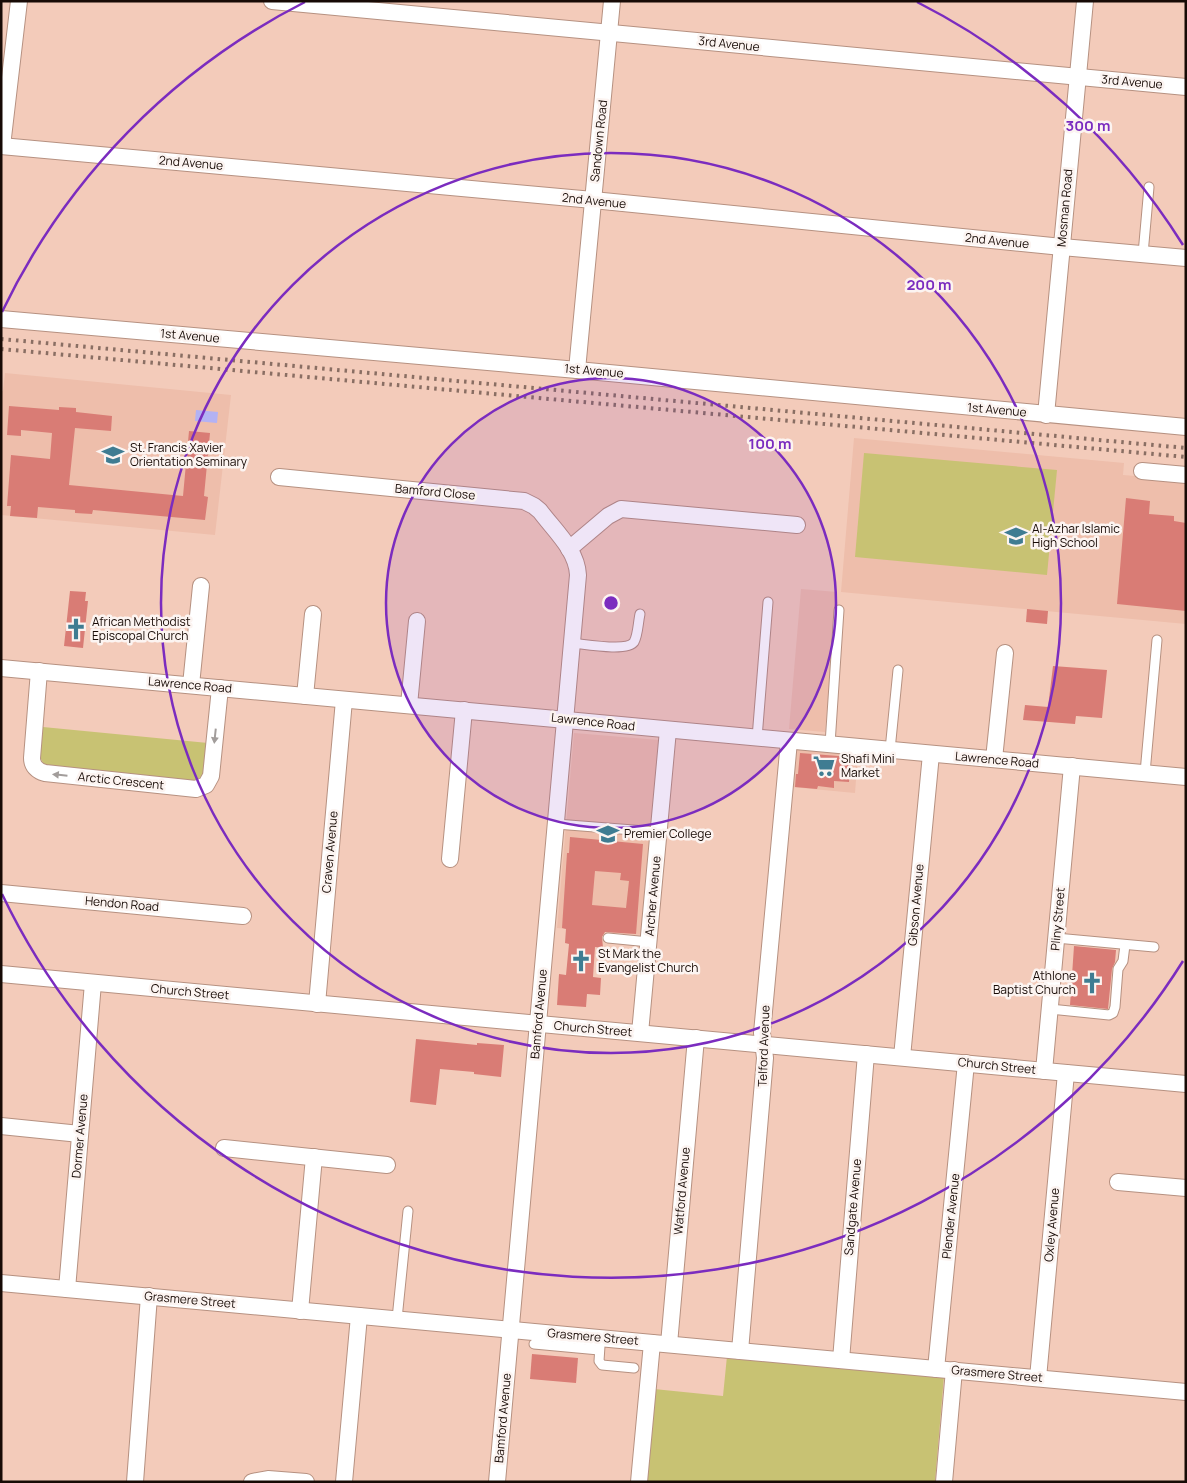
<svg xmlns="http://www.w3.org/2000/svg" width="1187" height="1483" viewBox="0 0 1187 1483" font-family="Manrope,sans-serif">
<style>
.built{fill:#eebeab}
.green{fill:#c8c273}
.water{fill:#b3b2f4}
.building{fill:#d97c75;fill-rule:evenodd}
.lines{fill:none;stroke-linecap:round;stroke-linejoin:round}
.lane-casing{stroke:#b69181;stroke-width:11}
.street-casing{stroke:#b69181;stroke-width:18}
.lane{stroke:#fff;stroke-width:9}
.street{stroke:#fff;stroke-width:16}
.rail{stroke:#896e63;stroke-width:4;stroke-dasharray:2.5 5;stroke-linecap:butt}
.oneway{fill:#a29d9b}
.ring{fill:none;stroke:#7b2cbf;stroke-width:2.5}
.labels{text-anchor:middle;stroke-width:5;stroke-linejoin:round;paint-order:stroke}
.street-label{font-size:12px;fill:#170a05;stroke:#fcf4f1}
.poi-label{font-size:12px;fill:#170a05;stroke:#fcf4f1;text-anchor:start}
.centre{fill:#7b2cbf;stroke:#fcf4f1;stroke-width:2.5}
.ring-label{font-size:15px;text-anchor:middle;font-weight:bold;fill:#7b2cbf;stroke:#fcf4f1;stroke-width:5;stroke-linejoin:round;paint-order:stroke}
</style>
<rect width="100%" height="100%" fill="#f3cbba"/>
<g class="built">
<path d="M5,373L231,395L215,535L1,515V391H3Z"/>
<path d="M854,438L1124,463L1123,475L1186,480V624L841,592Z"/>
<path d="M801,589L837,592L825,732L789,729Z"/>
<path d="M574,733L659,740L642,935L557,928Z"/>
<path d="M798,749L858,754L855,793L791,787L795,752Z"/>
</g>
<g class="green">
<path d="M864,453L1057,470L1047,575L855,557Z"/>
<path d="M43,727L208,743L205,773L196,781L45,767L40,757Z"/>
<path d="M727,1356L944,1376L935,1482H646L654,1389L723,1396Z"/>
</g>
<path class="water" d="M196,410L218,412L217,423L195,421Z"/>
<g class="building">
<path d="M9,406L59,410V407L76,408V412L112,416L111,431L75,428L69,485L183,496L189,431L210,433L204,496L208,497L205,520L93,510L92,514L75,513V510L38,507L37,518L10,516L11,506H7L11,455L50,459L52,433L21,430V436L7,435Z"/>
<path d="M1126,498L1150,501L1149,514L1174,516V521L1186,523V611L1117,604Z"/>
<path d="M70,591L86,592L85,601H88L83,648L64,646Z"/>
<path d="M1027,609L1048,611L1047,624L1026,622Z"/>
<path d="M1053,666L1107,670L1102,718L1076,716L1075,724L1023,720L1025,705L1048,707Z"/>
<path d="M800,753L851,757L849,782L834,781V788L818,786L817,789L795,787L796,774H798Z"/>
<path d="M570,837L643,844L636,934L605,932L602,937L603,948L595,947L593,977L601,978L600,995L587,994L586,1007L557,1005L559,974L566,975L569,944L565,943L566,929L562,928L567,853H569ZM595,871L621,873L620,880L629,881L626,908L592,905Z"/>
<path d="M1074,946L1116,950L1115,962L1112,969L1108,1009L1070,1005Z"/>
<path d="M416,1039L477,1045V1043L504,1045L501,1077L474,1074V1072L440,1069L436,1105L410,1102Z"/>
<path d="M532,1354L578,1358L576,1383L530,1379Z"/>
</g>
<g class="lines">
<g class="lane-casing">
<g id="lane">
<path d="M1143,254L1149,187"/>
<path d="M572,643C584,644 627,652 634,642C638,635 638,623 640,614"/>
<path d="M757,738L768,602"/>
<path d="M830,744L839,610"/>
<path d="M890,750L898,670"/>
<path d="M1145,773L1157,640"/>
<path d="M556,824L659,832"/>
<path d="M608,938L649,942"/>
<path d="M1056,938L1154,947"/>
<path d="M1050,1009L1109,1015L1113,1013L1115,1007L1118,969L1123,961L1125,945"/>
<path d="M397,1319L408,1211"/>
<path d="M534,1344L599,1350"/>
<path d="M600,1346L599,1361L602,1365L634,1368"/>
</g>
</g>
<g class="street-casing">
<g id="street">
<path d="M272,1L1186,87"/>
<path d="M1,146L593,200L1062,247L1186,258"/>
<path d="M2,146L19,1"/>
<path d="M1,319L577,370L1186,427"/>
<path d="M577,370L612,1"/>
<path d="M1046,415L1085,1"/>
<path d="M1142,471L1186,475"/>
<path d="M279,477L524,501L534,506L540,511C554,530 577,550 578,575L497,1482"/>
<path d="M569,549L608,516L621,509L797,525"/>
<path d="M1,668L1186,777"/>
<path d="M39,671L32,758C32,766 37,771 45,773L196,789L206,785L211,776L220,688"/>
<path d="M191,685L201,586"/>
<path d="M305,696L313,614"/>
<path d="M409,705L417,621"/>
<path d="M994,759L1005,653"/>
<path d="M450,859L464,710"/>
<path d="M1,893L243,916"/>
<path d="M1,974L1186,1084"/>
<path d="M317,1004L344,700"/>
<path d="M640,1033L668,730"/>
<path d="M902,1057L931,754"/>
<path d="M1044,1071L1072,766"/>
<path d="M1,1126L80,1134"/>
<path d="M224,1148L387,1165"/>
<path d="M1118,1182L1186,1188"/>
<path d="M1,1283L1186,1392"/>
<path d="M67,1289L93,983"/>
<path d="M300,1311L314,1157"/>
<path d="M669,1344L696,1038"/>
<path d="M740,1351L765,1058L762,1033L789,741"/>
<path d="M841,1360L866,1054"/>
<path d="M936,1369L966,1063"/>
<path d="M1038,1378L1066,1073"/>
<path d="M135,1482L149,1296"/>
<path d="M252,1482L268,1479L306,1482"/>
<path d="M344,1482L359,1316"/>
<path d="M639,1482L652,1343"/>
<path d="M944,1482L954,1370"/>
</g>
</g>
<use href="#lane" class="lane"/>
<use href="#street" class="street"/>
<g class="rail">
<path d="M1,339L1186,448"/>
<path d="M1,349L1186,457"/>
</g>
</g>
<defs><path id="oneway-solid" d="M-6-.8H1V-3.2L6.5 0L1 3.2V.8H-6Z" transform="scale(1.25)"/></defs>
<g class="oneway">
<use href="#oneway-solid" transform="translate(215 736) rotate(96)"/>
<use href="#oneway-solid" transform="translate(60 775) rotate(-174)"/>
</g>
<circle cx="611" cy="603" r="225" fill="#7b2cbf" fill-opacity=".12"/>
<g class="ring">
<circle cx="611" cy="603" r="225"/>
<circle cx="611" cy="603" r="450"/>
<path d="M1183 961A675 675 0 0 1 2 894M2 312A675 675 0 0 1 305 2M917 2A675 675 0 0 1 1183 245"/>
</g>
<defs>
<g id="university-bare" transform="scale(1.725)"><path d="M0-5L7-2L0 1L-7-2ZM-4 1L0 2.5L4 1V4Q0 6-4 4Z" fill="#3f7c92" stroke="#fcf4f1" stroke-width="2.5" paint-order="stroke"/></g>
<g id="school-bare" transform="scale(1.725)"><path d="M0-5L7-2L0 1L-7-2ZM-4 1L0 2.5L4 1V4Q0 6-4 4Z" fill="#3f7c92" stroke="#fcf4f1" stroke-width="2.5" paint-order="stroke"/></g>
<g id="church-bare" transform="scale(1.725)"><path d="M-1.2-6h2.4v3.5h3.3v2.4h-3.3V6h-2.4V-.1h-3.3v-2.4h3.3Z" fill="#3f7c92" stroke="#fcf4f1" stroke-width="2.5" paint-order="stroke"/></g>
<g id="supermarket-bare" transform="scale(1.725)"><path d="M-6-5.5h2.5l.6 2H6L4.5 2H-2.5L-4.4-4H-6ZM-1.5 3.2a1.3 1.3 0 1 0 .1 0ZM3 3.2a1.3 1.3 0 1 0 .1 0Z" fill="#3f7c92" stroke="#fcf4f1" stroke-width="2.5" paint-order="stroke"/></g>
</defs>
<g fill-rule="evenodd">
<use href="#university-bare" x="113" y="455"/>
<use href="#school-bare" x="1016" y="536"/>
<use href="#church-bare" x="76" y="629"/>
<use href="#supermarket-bare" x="824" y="766"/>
<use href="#school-bare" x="608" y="834"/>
<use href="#church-bare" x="581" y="961"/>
<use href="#church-bare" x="1092" y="983"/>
</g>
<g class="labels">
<g class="street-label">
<text transform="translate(729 44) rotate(6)" y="4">3rd Avenue</text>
<text transform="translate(1132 82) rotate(5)" y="4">3rd Avenue</text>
<text transform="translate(599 141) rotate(-84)" y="4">Sandown Road</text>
<text transform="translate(191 163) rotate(5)" y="4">2nd Avenue</text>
<text transform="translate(594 201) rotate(6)" y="4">2nd Avenue</text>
<text transform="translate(1065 208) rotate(-85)" y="4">Mosman Road</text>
<text transform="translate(997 241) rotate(6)" y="4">2nd Avenue</text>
<text transform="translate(190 336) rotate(5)" y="4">1st Avenue</text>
<text transform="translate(594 371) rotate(5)" y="4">1st Avenue</text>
<text transform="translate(997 410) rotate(5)" y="4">1st Avenue</text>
<text transform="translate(435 492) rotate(5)" y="4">Bamford Close</text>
<text transform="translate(190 685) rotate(5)" y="4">Lawrence Road</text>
<text transform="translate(593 722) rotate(6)" y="4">Lawrence Road</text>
<text transform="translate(997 760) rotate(5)" y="4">Lawrence Road</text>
<text transform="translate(121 781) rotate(6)" y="4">Arctic Crescent</text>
<text transform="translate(330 852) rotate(-85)" y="4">Craven Avenue</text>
<text transform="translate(653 896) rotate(-85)" y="4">Archer Avenue</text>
<text transform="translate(122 904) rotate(5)" y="4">Hendon Road</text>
<text transform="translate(916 905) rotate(-85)" y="4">Gibson Avenue</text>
<text transform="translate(1058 919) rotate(-85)" y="4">Pliny Street</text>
<text transform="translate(190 992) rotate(5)" y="4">Church Street</text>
<text transform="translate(539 1014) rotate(-85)" y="4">Bamford Avenue</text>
<text transform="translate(593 1029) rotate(5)" y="4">Church Street</text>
<text transform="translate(764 1046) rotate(-88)" y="4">Telford Avenue</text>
<text transform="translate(997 1066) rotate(6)" y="4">Church Street</text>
<text transform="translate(80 1136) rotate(-85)" y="4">Dormer Avenue</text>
<text transform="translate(682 1191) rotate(-85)" y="4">Watford Avenue</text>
<text transform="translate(853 1207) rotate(-85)" y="4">Sandgate Avenue</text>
<text transform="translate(951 1216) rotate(-84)" y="4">Plender Avenue</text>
<text transform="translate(1052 1225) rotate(-85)" y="4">Oxley Avenue</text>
<text transform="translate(190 1300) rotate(5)" y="4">Grasmere Street</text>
<text transform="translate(593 1337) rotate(5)" y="4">Grasmere Street</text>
<text transform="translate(997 1374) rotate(5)" y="4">Grasmere Street</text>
<text transform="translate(503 1418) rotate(-85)" y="4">Bamford Avenue</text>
</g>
<g class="poi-label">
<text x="130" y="452">St. Francis Xavier<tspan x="130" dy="14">Orientation Seminary</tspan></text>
<text x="1032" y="533">Al-Azhar Islamic<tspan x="1032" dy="14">High School</tspan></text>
<text x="92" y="626">African Methodist<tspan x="92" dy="14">Episcopal Church</tspan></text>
<text x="841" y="763">Shafi Mini<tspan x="841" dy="14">Market</tspan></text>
<text x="624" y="838">Premier College</text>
<text x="598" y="958">St Mark the<tspan x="598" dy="14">Evangelist Church</tspan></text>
<text x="1076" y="980" text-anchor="end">Athlone<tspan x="1076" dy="14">Baptist Church</tspan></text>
</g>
</g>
<circle cx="611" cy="603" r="8" class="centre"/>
<g class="ring-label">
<text x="1088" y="131">300 m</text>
<text x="929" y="290">200 m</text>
<text x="770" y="449">100 m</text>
</g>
<rect width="1187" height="1483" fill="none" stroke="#170a05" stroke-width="5"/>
</svg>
